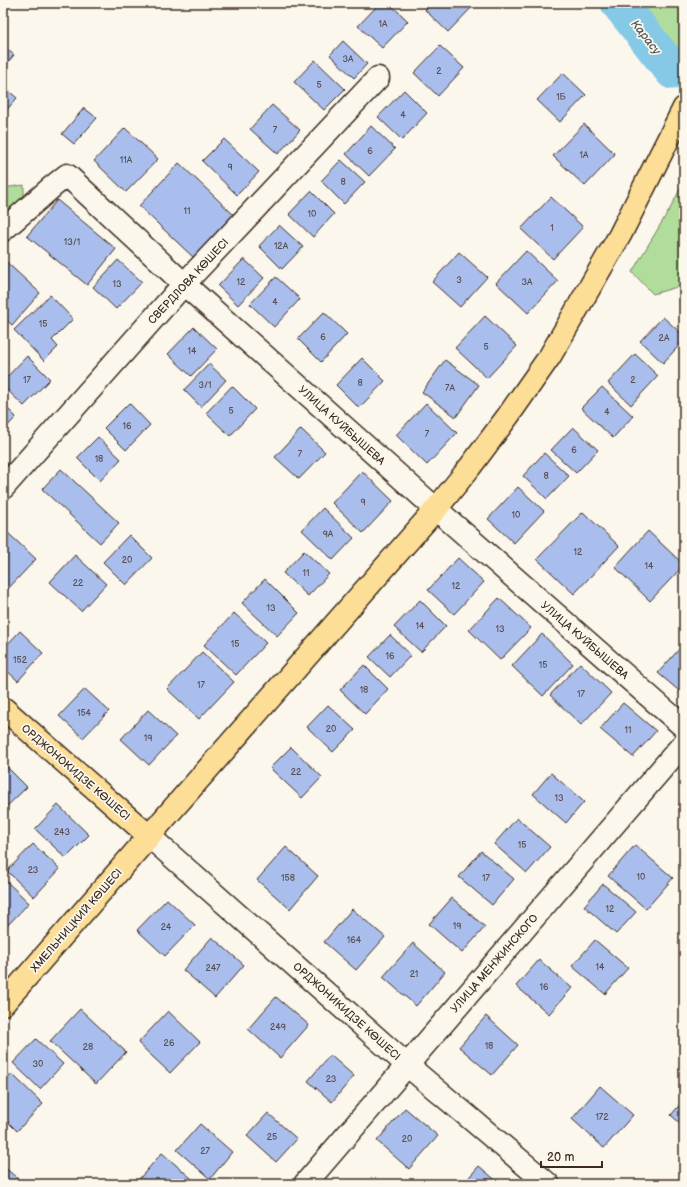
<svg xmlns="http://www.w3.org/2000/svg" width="687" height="1187" viewBox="0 0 687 1187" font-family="'Balsamiq Sans',sans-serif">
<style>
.green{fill:#b0dd9b;stroke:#76845c}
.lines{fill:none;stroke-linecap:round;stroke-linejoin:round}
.river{stroke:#85c9e6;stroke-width:37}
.building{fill:#aabeed;stroke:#3b2a1e}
.minor-casing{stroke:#3b2a1e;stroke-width:25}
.major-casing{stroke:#3b2a1e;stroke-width:25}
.minor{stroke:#fbf7ec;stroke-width:22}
.major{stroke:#fdde96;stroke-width:22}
.labels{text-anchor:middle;stroke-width:3.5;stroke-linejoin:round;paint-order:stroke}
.number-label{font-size:9px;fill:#574f52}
.street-label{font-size:11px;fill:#3b2a1e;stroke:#fbf7ec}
.water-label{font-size:12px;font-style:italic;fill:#515a5a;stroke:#fbf7ec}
</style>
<rect width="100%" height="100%" fill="#fbf7ec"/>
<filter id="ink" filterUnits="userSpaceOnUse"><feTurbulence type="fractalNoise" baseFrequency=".025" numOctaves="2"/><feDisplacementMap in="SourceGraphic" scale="8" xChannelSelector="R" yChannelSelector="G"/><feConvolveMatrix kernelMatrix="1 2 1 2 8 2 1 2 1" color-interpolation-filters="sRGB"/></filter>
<g filter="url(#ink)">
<g class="green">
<path d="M639,3H684V60Z"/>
<path d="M684,181V285L653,294L632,272L671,207Z"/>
<path d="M24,185V198L3,216V188Z"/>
</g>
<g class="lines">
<path class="river" d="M619,3L673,71"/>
</g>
<g class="building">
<path d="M380,3H389L408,21L382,48L358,26Z"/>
<path d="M431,3H472L474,5L448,32L425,10Z"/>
<path d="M343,41L367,64L354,78L330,55Z"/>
<path d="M3,46L14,55L3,68Z"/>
<path d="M440,46L464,68L438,96L414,73Z"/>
<path d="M315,60L345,89L324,110L294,82Z"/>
<path d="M563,73L586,95L560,122L537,100Z"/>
<path d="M3,86L17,98L3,114Z"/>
<path d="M404,90L427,113L402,140L378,117Z"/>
<path d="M272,105L300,130L278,154L250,129Z"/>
<path d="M84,108L97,118L74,144L62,134Z"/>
<path d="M584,124L615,154L585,186L553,156Z"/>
<path d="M371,126L395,149L369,176L346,154Z"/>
<path d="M125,128L158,159L126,192L94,161Z"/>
<path d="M224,139L259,172L237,195L202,161Z"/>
<path d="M341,160L365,182L344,204L321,181Z"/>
<path d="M179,163L235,216L194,258L139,206Z"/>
<path d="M311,191L334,214L313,237L289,214Z"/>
<path d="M551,197L583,227L553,259L521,229Z"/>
<path d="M57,200L116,249L87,285L27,236Z"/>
<path d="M279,225L303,247L282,269L259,246Z"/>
<path d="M526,251L558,281L528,313L496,283Z"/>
<path d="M459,252L487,277L460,307L432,282Z"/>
<path d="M3,259L40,293L12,325L3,317Z"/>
<path d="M244,259L264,278L238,305L218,286Z"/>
<path d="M118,260L142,282L116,309L93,287Z"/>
<path d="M276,277L300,299L274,327L250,304Z"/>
<path d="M50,295L73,319L52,340L58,347L44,361L14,330Z"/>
<path d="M324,312L347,334L321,362L298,339Z"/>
<path d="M485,316L517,346L487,378L455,348Z"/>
<path d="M663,317L684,336V340L663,363L640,341Z"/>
<path d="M194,327L217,349L191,376L168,354Z"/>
<path d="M635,354L658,376L631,405L608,383Z"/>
<path d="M27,356L50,379L24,406L3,386V381Z"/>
<path d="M362,358L385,381L359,408L336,385Z"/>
<path d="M445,360L479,385L456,417L422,392Z"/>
<path d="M209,364L226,380L201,407L184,390Z"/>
<path d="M232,386L255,409L230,436L206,413Z"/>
<path d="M602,387L633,416L613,438L581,408Z"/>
<path d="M129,403L150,425L126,450L104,428Z"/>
<path d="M426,403L457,433L427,465L396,435Z"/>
<path d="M3,404L16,417L3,431Z"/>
<path d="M573,427L598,450L576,473L551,450Z"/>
<path d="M301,429L325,452L299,479L275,457Z"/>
<path d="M98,437L121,459L100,481L77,458Z"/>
<path d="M544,453L569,476L547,499L523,476Z"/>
<path d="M61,469L119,523L100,543L42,489Z"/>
<path d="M362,471L393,501L363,533L332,503Z"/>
<path d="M518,487L544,511L514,543L488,519Z"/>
<path d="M323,508L354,538L333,560L302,530Z"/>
<path d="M583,512L619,546L574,594L537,559Z"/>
<path d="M648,531L684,565L650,601L615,567Z"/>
<path d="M8,533L36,559L6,591L3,589V538Z"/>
<path d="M129,535L152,558L126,585L103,562Z"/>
<path d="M304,551L329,574L308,596L283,573Z"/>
<path d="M75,555L106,584L81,611L50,582Z"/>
<path d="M458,558L484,582L454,614L428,590Z"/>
<path d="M265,579L299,613L277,636L242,603Z"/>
<path d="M499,598L531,628L500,660L469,630Z"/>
<path d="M420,600L446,626L421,652L394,627Z"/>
<path d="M234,613L266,643L236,675L204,645Z"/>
<path d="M20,631L43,653L18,681L3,667V649Z"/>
<path d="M542,634L573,664L543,696L512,666Z"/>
<path d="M390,635L411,655L390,677L369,657Z"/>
<path d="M681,647L684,649V695L658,673Z"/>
<path d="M202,652L234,682L199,719L167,689Z"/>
<path d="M580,663L611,693L581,725L550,695Z"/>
<path d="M364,665L388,689L365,714L340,690Z"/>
<path d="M85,689L109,711L83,738L59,716Z"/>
<path d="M623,703L656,731L633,757L600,729Z"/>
<path d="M328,705L355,730L333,752L307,727Z"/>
<path d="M148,710L176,736L149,765L121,739Z"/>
<path d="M291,747L322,777L302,798L270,768Z"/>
<path d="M3,763L27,787L3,810Z"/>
<path d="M551,773L584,802L566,823L533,794Z"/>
<path d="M684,799V808L679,804Z"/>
<path d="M58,805L89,835L66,858L35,829Z"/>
<path d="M517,818L550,847L527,873L494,844Z"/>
<path d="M33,844L60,869L34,897L7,871Z"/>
<path d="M635,845L673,878L646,909L608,876Z"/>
<path d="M286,847L318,876L290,909L257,880Z"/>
<path d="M481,851L514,879L492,905L459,877Z"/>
<path d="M3,878L29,903L3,930Z"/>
<path d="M603,884L636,912L616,934L584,906Z"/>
<path d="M452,898L485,927L462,953L429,924Z"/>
<path d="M167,899L195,925L165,956L137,930Z"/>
<path d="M352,909L385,937L356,970L324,942Z"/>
<path d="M212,937L244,965L215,998L183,970Z"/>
<path d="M595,940L628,968L605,994L572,966Z"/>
<path d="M413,943L445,972L416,1006L383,977Z"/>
<path d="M539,960L572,988L549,1014L516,986Z"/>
<path d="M276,997L309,1025L280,1058L248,1029Z"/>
<path d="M80,1009L126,1052L96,1084L50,1041Z"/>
<path d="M168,1011L200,1042L170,1073L138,1043Z"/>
<path d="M486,1016L518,1045L492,1075L459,1047Z"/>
<path d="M36,1039L63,1064L40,1089L13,1063Z"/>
<path d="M330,1055L354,1076L332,1102L308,1081Z"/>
<path d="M12,1074L43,1104L17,1131L3,1117V1083Z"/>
<path d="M600,1086L633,1115L604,1148L572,1119Z"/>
<path d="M684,1100V1127L671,1115Z"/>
<path d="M405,1108L438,1136L409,1169L377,1141Z"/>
<path d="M268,1113L297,1139L276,1162L247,1136Z"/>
<path d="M200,1124L232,1152L210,1179L177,1150Z"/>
<path d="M162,1153L198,1184H145L139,1179Z"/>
<path d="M3,1166L24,1184H3Z"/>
<path d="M479,1166L500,1184H463Z"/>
</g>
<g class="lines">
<g class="minor-casing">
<g id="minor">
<path d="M3,230L52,187L67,175L184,284L436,509L684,727"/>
<path d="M3,488L184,284L378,78"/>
<path d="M149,836L407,1065L548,1184"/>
<path d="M305,1184L684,743"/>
</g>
</g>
<g class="major-casing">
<g id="major">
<path d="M3,708L149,836"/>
<path d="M3,1004L171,811L436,509L470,467L508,416L550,356L620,235L684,108"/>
</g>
</g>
<use href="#minor" class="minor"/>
<use href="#major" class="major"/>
</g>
</g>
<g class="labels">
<g class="number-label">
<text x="383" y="27">1А</text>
<text x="348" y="62">3А</text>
<text x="439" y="74">2</text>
<text x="319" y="88">5</text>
<text x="561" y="100">1Б</text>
<text x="403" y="118">4</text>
<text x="275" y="133">7</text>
<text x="370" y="154">6</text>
<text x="584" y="158">1А</text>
<text x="126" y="163">11А</text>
<text x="230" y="170">9</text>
<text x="343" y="185">8</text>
<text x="187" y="214">11</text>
<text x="312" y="217">10</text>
<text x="552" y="231">1</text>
<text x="72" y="245">13/1</text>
<text x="281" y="249">12А</text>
<text x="459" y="283">3</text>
<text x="241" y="285">12</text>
<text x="527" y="285">3А</text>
<text x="117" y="287">13</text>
<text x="275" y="305">4</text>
<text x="43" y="327">15</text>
<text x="323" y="340">6</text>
<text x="664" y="341">2А</text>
<text x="486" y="350">5</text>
<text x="192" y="354">14</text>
<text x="27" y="383">17</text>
<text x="633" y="383">2</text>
<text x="360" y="386">8</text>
<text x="205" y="388">3/1</text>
<text x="450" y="391">7А</text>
<text x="231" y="414">5</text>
<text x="607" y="415">4</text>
<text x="127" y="429">16</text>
<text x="427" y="437">7</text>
<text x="574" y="453">6</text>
<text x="300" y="457">7</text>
<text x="99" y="462">18</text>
<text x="546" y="479">8</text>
<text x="363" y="505">9</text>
<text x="516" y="518">10</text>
<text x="328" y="537">9А</text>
<text x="578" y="555">12</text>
<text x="127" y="563">20</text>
<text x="649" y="569">14</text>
<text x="306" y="576">11</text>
<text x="78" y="586">22</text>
<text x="456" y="589">12</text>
<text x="271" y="611">13</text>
<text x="420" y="629">14</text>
<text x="500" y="632">13</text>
<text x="235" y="647">15</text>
<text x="390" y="659">16</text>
<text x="20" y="663">152</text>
<text x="543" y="668">15</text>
<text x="201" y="688">17</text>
<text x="364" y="693">18</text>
<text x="581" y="697">17</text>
<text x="84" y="716">154</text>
<text x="331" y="732">20</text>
<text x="628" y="733">11</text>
<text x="148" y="741">19</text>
<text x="296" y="775">22</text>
<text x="559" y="801">13</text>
<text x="62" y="835">243</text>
<text x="522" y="848">15</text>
<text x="33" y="873">23</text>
<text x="641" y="880">10</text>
<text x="288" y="881">158</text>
<text x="486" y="881">17</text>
<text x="610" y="912">12</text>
<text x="457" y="929">19</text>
<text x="166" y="930">24</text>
<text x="354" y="943">164</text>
<text x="600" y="970">14</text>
<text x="213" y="971">247</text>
<text x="414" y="977">21</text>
<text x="544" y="990">16</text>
<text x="278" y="1030">249</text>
<text x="169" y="1046">26</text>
<text x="489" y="1049">18</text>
<text x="88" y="1050">28</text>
<text x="38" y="1067">30</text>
<text x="331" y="1082">23</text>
<text x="602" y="1120">172</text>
<text x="272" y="1140">25</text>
<text x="407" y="1142">20</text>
<text x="205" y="1154">27</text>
</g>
<g class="street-label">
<text transform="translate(188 281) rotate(-47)" y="4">СВЕРДЛОВА КӨШЕСІ</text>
<text transform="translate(342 425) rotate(42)" y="4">УЛИЦА КУЙБЫШЕВА</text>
<text transform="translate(585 640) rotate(41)" y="4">УЛИЦА КУЙБЫШЕВА</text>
<text transform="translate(76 772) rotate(41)" y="4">ОРДЖОНОКИДЗЕ КӨШЕСІ</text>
<text transform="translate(76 920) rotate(-49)" y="4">ХМЕЛЬНИЦКИЙ КӨШЕСІ</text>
<text transform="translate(494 963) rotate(-49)" y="4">УЛИЦА МЕНЖИНСКОГО</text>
<text transform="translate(347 1011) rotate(42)" y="4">ОРДЖОНИКИДЗЕ КӨШЕСІ</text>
</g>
<g class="water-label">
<text transform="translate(646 37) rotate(52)" y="4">Карасу</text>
</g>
</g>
<rect width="687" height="1187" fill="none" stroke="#fbf7ec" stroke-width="16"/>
<rect x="8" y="8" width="671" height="1171" fill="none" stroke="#3b2a1e" stroke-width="1.5" filter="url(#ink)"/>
<path d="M541 1161v6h61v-6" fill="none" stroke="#3b2a1e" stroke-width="2"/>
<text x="547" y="1161" font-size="12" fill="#3b2a1e" stroke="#fbf7ec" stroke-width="3" paint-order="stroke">20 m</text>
</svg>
